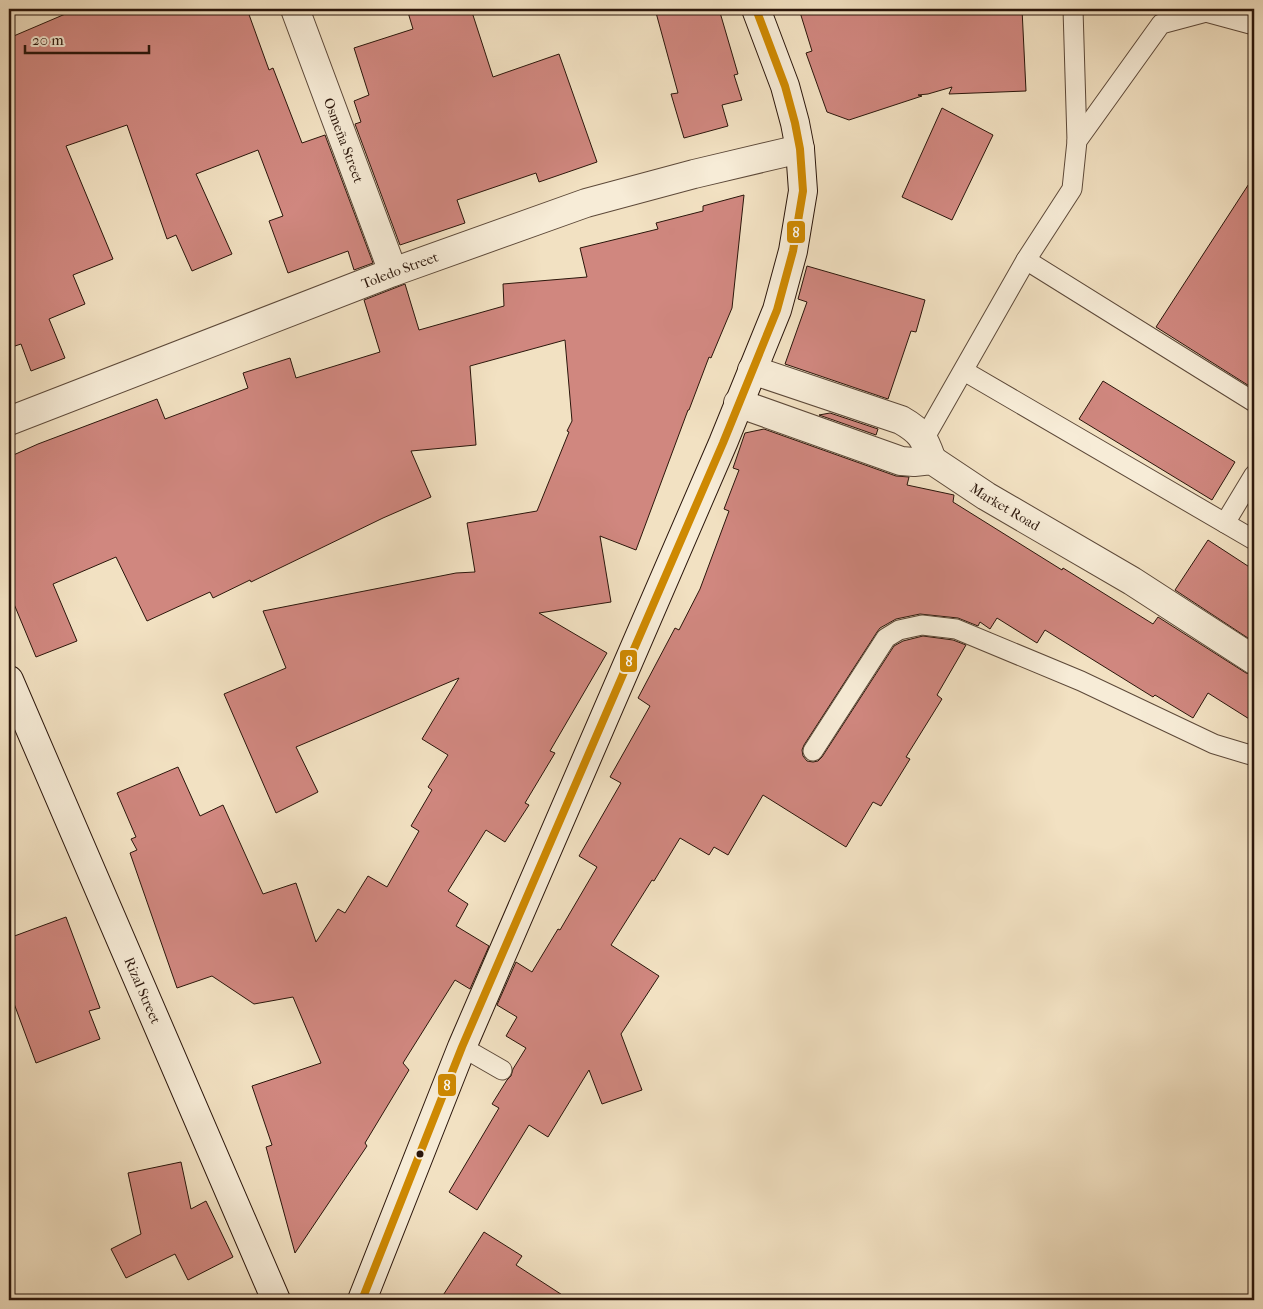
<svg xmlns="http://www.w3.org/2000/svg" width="1263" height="1309" viewBox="0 0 1263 1309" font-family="'IM FELL French Canon',serif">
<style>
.building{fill:#d0877f;stroke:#2b160b}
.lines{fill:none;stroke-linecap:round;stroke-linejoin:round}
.service-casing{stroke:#5d4939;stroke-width:21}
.minor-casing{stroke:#5d4939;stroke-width:30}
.secondary-casing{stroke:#2b160b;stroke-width:30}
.service{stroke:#f7ecd7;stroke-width:19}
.minor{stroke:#f7ecd7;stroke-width:28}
.secondary{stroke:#f7ecd7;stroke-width:28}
.bus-1-casing{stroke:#f7ecd7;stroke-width:11}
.bus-1{stroke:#ce8902;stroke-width:8}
.bus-dot{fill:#2b160b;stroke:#f7ecd7;stroke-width:2}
.labels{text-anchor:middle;stroke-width:5;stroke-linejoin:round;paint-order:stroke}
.street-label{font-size:14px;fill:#2b160b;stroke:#f7ecd7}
.line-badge{stroke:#f7ecd7;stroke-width:2}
.badge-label{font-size:14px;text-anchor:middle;font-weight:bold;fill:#fff}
</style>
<rect width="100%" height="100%" fill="#f2e1c2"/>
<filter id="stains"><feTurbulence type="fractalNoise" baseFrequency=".004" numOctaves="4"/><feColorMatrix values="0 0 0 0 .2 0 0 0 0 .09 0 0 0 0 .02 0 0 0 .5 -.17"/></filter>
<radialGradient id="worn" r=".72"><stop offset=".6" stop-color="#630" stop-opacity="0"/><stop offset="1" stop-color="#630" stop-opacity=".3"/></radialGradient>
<g class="building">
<path d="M77,9H247L269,70L273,68L302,143L325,135L373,263L354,270L348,251L288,273L269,221L283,216L258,150L196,174L232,254L192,271L176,235L167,239L127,125L66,146L113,259L73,275L85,304L49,319L65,358L31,371L21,344L9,348V38Z"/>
<path d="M407,9H471L493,77L559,54L597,162L539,182L536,173L457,200L465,223L400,245L355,124L361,122L354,101L369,95L354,48L413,29Z"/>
<path d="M655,9H719L738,74L734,75L742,100L722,105L728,126L684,138L671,94L678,93Z"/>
<path d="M799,9H1022L1026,91L949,94L952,87L928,94L918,95L922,96L849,120L827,112L806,53L812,51Z"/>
<path d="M942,108L993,135L952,220L902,197Z"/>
<path d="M1254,176V389L1156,327Z"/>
<path d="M744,195L732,308L711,358L709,357L689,410H688L636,550L600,536L611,602L539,613L607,653L550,751L555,753L525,803L529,805L505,842L486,830L448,891L468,904L456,926L489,946L470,989L455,980L403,1063L409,1070L365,1143L367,1146L295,1253L266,1147L272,1145L252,1086L321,1063L293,997L254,1004L212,976L177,988L130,853L137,850L131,839L136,837L117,793L178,767L200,816L223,805L263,894L296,883L316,942L338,909L345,913L368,876L387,887L419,831L411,826L432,790L428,787L448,755L422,739L459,678L296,747L318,792L276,813L224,694L286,668L263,611L456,573L475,572L467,523L537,511L569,432L567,431L572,421L565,340L470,366L476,445L411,451L431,497L383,518L251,582L250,580L213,598L210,592L147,621L116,557L53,584L77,641L36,657L9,592V457L38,444L157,399L165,419L248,388L243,373L290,358L296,378L380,352L364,300L405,284L419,330L504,306L503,284L587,277L580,248L658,229L656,223L703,211V206Z"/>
<path d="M807,266L925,300L916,332L911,331L888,399L785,364L807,302L798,299Z"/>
<path d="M1103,381L1235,462L1212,500L1079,419Z"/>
<path d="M830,413L878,429L876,435L819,415Z"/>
<path d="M764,429L896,476L909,477L907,485L954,495L953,502L1062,570L1063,568L1153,624L1158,617L1246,673L1254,675V722L1208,693L1193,718L1155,695L1153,697L1045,630L1037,643L997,618L990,629L980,622L978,626L958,618L920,614L896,619L880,628L877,632L804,745L802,750L803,756L807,761L813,762L818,761L822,757L894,646L903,641L923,636L953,640L966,645L937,695L942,699L906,757L910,759L881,806L873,802L846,847L763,795L728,855L714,847L709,855L680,838L654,881L652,880L611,945L659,976L621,1034L642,1090L602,1104L589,1070L548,1137L529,1125L477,1210L449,1192L499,1108L492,1104L507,1080L511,1076L513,1069L526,1048L506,1036L517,1017L497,1005L516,962L532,972L558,929L560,930L597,867L579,856L621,783L610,777L650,706L638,698L675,628L679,630L700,589L729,511L724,509L739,470L733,468L745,433Z"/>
<path d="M1208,540L1254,570V642L1175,590Z"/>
<path d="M66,917L100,1008L89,1011L100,1039L36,1063L9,990V938Z"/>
<path d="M181,1162L191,1209L206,1201L233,1257L188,1280L175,1254L126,1278L111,1249L141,1234L128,1173Z"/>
<path d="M484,1232L522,1256L516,1265L570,1300H440Z"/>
</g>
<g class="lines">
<g class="service-casing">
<g id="service">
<path d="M1073,9L1077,141"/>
<path d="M1026,260L1254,402"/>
<path d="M964,371L1254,540"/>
<path d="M924,439L1026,260L1072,189L1077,141L1161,24L1206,12L1254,25"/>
<path d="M1225,523L1254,475"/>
<path d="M813,751L886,638L899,630L922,625L956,629L1081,681L1214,744L1254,756"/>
<path d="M462,1047L502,1070"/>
</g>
</g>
<g class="minor-casing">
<g id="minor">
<path id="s1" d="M295,9L393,272"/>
<path d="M752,370L901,420C922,432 924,438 932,460"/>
<path id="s2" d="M738,403L901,461L914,462L932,460L986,496L1132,581L1254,660"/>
<path id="s3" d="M9,421L393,272L586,203L694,174L800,149"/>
</g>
</g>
<g class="secondary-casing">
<g id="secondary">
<path id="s4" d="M9,680L276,1300"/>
<path d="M362,1300L462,1047L723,443L777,310L793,251L803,191L800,149L795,123L785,86L756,9"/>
</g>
</g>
<use href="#service" class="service"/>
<use href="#minor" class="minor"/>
<use href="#secondary" class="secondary"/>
<g class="bus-1-casing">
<path id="bus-1" d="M362,1300L462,1047L723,443L777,310L793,251L803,191L800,149L795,123L785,86L756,9"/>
</g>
<use href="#bus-1" class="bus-1"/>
</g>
<circle class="bus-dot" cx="420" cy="1154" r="4.5"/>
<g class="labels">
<g class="street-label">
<text dy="5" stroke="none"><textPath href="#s1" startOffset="140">Osmeña Street</textPath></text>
<text dy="5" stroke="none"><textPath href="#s3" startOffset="419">Toledo Street</textPath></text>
<text dy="5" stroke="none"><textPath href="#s2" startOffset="291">Market Road</textPath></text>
<text dy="5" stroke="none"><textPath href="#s4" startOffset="338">Rizal Street</textPath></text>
</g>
</g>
<g class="line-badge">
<rect x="786" y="220" width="20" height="24" rx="5" fill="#ce8902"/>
<rect x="619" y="649" width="19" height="24" rx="5" fill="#ce8902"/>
<rect x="437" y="1073" width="20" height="24" rx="5" fill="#ce8902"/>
</g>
<g class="badge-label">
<text x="796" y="237">8</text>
<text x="629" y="666">8</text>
<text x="447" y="1090">8</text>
</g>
<rect width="1263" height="1309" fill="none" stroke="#f2e1c2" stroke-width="30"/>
<rect x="10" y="10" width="1243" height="1289" fill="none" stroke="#2b160b" stroke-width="2.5"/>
<rect x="15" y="15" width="1233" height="1279" fill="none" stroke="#2b160b"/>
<path d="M25 45v8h124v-8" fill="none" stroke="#2b160b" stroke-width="2.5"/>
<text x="32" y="45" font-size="15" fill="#2b160b" stroke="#f7ecd7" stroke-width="4" paint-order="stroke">20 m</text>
<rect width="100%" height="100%" filter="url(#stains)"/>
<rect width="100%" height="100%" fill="url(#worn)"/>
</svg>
